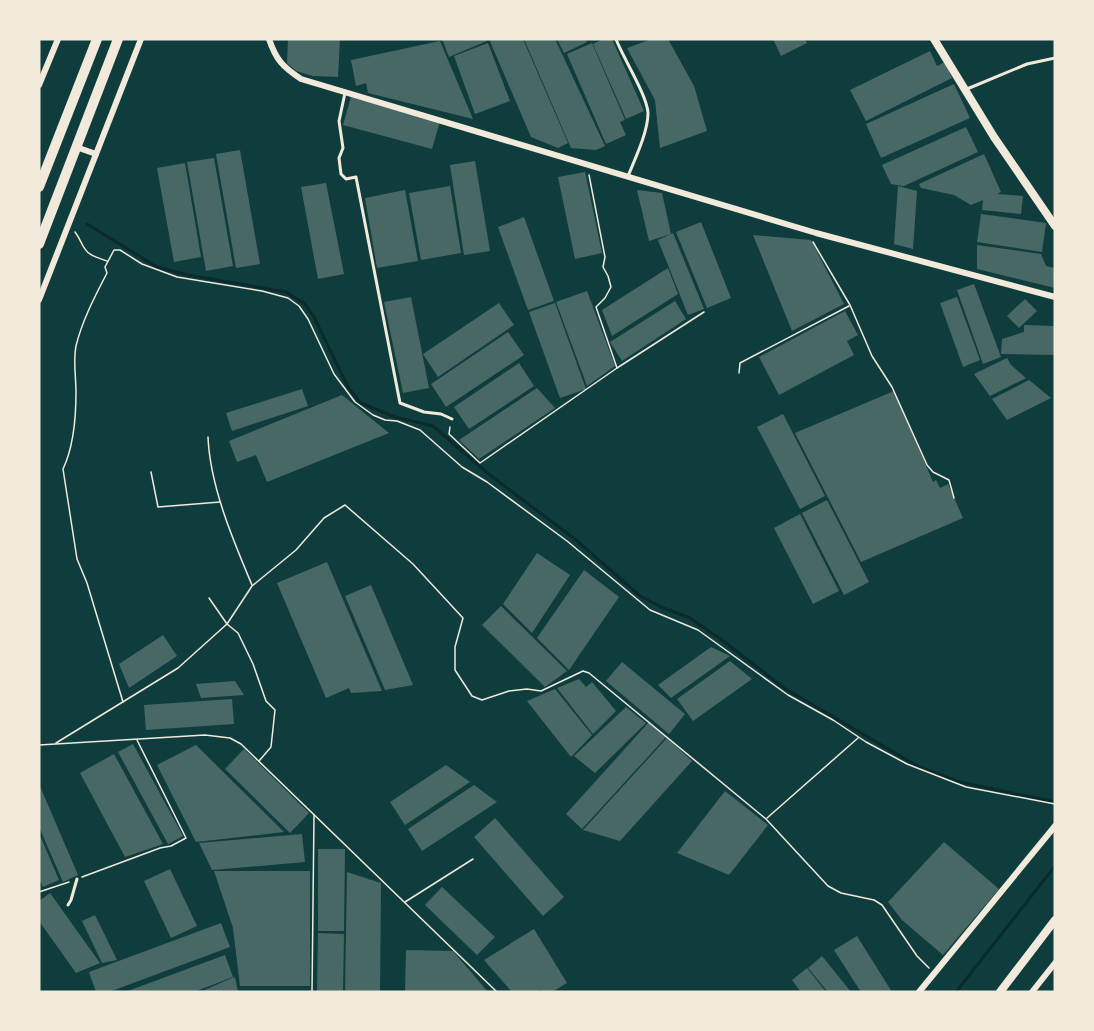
<svg xmlns="http://www.w3.org/2000/svg" width="1094" height="1031" viewBox="0 0 1094 1031" font-family="Lato,sans-serif">
<style>
.lines{fill:none;stroke-linecap:round;stroke-linejoin:round}
.stream{stroke:#0a2a2b;stroke-width:3}
.building{fill:#486865}
.path{stroke:#f1e9da;stroke-width:1.5}
.service{stroke:#f1e9da;stroke-width:3}
.minor{stroke:#f1e9da;stroke-width:6}
.tertiary{stroke:#f1e9da;stroke-width:8}
.trunk{stroke:#f1e9da;stroke-width:10}
</style>
<rect width="100%" height="100%" fill="#0f3d3e"/>
<g class="lines">
<g class="stream">
<path d="M87,224L157,267L188,275L286,292L305,304L314,317L349,389L361,403L395,417L433,426L490,475L576,540L640,596L661,607L690,618L722,640L784,688L919,767L960,782L1055,802"/>
<path d="M956,992L1055,866"/>
</g>
</g>
<g class="building">
<path d="M288,39H340L338,77L313,76L296,71L287,63Z"/>
<path d="M442,39H486L487,41L449,57Z"/>
<path d="M489,39H523L568,143L558,148L531,137Z"/>
<path d="M524,39H555L605,146L596,150L571,148Z"/>
<path d="M557,39H586L587,42L564,53Z"/>
<path d="M603,39H612L644,111L626,119L593,44Z"/>
<path d="M652,39H668L694,86L707,131L660,148L655,100L627,48Z"/>
<path d="M773,39H805L807,43L781,56Z"/>
<path d="M440,41L473,119L368,93L366,83L356,86L351,60Z"/>
<path d="M488,43L510,101L475,114L454,56Z"/>
<path d="M592,43L625,120L620,122L626,135L606,144L567,54Z"/>
<path d="M930,51L937,66L945,62L952,78L866,121L850,90Z"/>
<path d="M954,84L970,118L881,158L866,124Z"/>
<path d="M351,97L440,121L432,149L343,125Z"/>
<path d="M966,127L978,152L904,186L891,184L882,165Z"/>
<path d="M240,150L260,264L236,268L216,154Z"/>
<path d="M984,154L1001,192L997,194L1023,196L1021,214L982,210L983,200L971,205L954,195L921,188L919,184Z"/>
<path d="M214,158L233,266L206,271L187,162Z"/>
<path d="M475,161L490,251L464,255L450,165Z"/>
<path d="M185,163L201,257L174,262L157,168Z"/>
<path d="M585,172L602,253L575,259L558,177Z"/>
<path d="M326,183L344,274L318,279L301,187Z"/>
<path d="M450,186L461,253L421,260L409,193Z"/>
<path d="M898,186L917,191L913,249L894,244Z"/>
<path d="M405,190L418,261L377,268L365,198Z"/>
<path d="M637,190L662,193L671,234L649,241Z"/>
<path d="M981,214L1046,223L1042,252L977,242Z"/>
<path d="M524,217L554,301L528,310L498,227Z"/>
<path d="M701,222L731,298L707,308L676,232Z"/>
<path d="M673,233L704,309L688,315L658,240Z"/>
<path d="M753,235L811,240L844,304L792,331Z"/>
<path d="M977,245L1041,254L1046,266L1055,268V288L977,269Z"/>
<path d="M668,268L678,294L612,336L602,310Z"/>
<path d="M974,284L1001,357L983,364L957,290Z"/>
<path d="M587,291L615,366L587,386L556,302Z"/>
<path d="M411,297L429,388L403,393L384,302Z"/>
<path d="M957,297L980,360L963,367L940,303Z"/>
<path d="M1025,299L1037,311L1019,328L1007,316Z"/>
<path d="M675,301L686,319L622,361L610,342Z"/>
<path d="M499,303L514,325L438,377L423,354Z"/>
<path d="M555,303L586,389L560,398L529,312Z"/>
<path d="M845,311L858,335L847,341L854,355L779,395L759,357Z"/>
<path d="M1024,325L1055,326V355L1001,354L1002,339L1024,332Z"/>
<path d="M508,332L524,355L446,407L431,384Z"/>
<path d="M1007,358L1011,365L1026,378L990,396L974,374Z"/>
<path d="M519,363L534,386L469,429L454,407Z"/>
<path d="M1029,380L1051,398L1007,420L992,399Z"/>
<path d="M537,388L555,408L479,459L459,440Z"/>
<path d="M302,389L308,406L232,431L226,413Z"/>
<path d="M894,391L933,482L936,480L940,488L948,484L963,518L861,562L795,433Z"/>
<path d="M342,395L389,433L267,482L256,455L237,462L229,441Z"/>
<path d="M783,414L825,496L800,509L757,427Z"/>
<path d="M827,500L869,582L844,595L802,513Z"/>
<path d="M800,514L839,591L813,604L774,528Z"/>
<path d="M537,553L570,575L532,633L503,604Z"/>
<path d="M327,562L382,691L351,693L349,688L326,698L277,583Z"/>
<path d="M584,570L619,597L569,670L537,638Z"/>
<path d="M371,585L413,685L385,690L345,596Z"/>
<path d="M501,606L567,671L545,687L482,625Z"/>
<path d="M163,635L177,656L129,688L119,664Z"/>
<path d="M711,647L730,656L671,698L658,685Z"/>
<path d="M730,661L752,679L693,721L677,699Z"/>
<path d="M622,662L685,714L669,734L606,681Z"/>
<path d="M579,679L586,687L592,682L616,711L593,734L557,688Z"/>
<path d="M235,681L244,695L201,698L196,684Z"/>
<path d="M555,689L592,735L571,757L527,701Z"/>
<path d="M232,699L234,724L146,730L144,705Z"/>
<path d="M626,707L646,723L595,773L574,756Z"/>
<path d="M649,722L666,737L582,829L566,814Z"/>
<path d="M667,738L692,761L620,841L583,830Z"/>
<path d="M133,744L183,836L168,844L118,752Z"/>
<path d="M196,745L284,832L196,842L157,765Z"/>
<path d="M244,749L309,813L290,833L225,769Z"/>
<path d="M114,754L163,844L125,857L80,773Z"/>
<path d="M446,765L470,782L405,825L390,802Z"/>
<path d="M39,784L78,875L63,882L39,827Z"/>
<path d="M474,785L497,802L422,851L408,829Z"/>
<path d="M725,791L768,825L729,875L677,853Z"/>
<path d="M495,818L564,897L543,916L474,837Z"/>
<path d="M39,833L59,880L43,887L39,879Z"/>
<path d="M302,834L305,862L212,870L199,843Z"/>
<path d="M944,842L999,889L943,955L902,920L888,902Z"/>
<path d="M318,849H345L344,931H318Z"/>
<path d="M170,869L197,926L171,938L144,881Z"/>
<path d="M214,871H310V986H240L233,928Z"/>
<path d="M347,872L381,883L380,992H345Z"/>
<path d="M442,887L495,937L477,955L425,905Z"/>
<path d="M50,893L100,963L76,973L39,921V901Z"/>
<path d="M95,915L117,960L102,963L82,921Z"/>
<path d="M221,923L230,947L109,992H96L89,972Z"/>
<path d="M534,929L567,983L552,992H541L540,990L536,992H512L484,960Z"/>
<path d="M318,933L344,934L343,992H317Z"/>
<path d="M857,936L892,992H861L834,950Z"/>
<path d="M406,950L453,951L488,992H405Z"/>
<path d="M225,955L233,977L194,992H125Z"/>
<path d="M822,956L851,992H828L808,968Z"/>
<path d="M807,968L826,992H801L792,980Z"/>
<path d="M235,977L238,992H200L232,978Z"/>
</g>
<g class="lines">
<g class="path">
<path d="M589,175L605,257L603,267L608,276L611,287L605,298L596,307L617,368"/>
<path d="M75,232C80,238 81,244 85,249C89,256 99,258 107,261"/>
<path d="M813,242L850,305L872,356L892,387L927,465L933,472L949,480L954,498"/>
<path d="M739,373L740,363L849,306"/>
<path d="M450,427L449,434L480,463L617,368L704,312"/>
<path d="M208,437C210,486 233,540 252,585"/>
<path d="M151,472L158,507L220,502"/>
<path d="M209,598L227,624L238,633L253,664L266,701L275,710L271,747L259,761"/>
<path d="M123,702L87,583L77,559L63,469C74,446 76,418 76,392C76,377 73,361 76,346C82,321 95,296 107,273L105,267L114,250H120L142,264L177,277L262,291L288,298L299,306L308,319L334,374L355,402L373,415L385,420L397,421L420,430L462,467L487,482L567,541L650,610L698,630L788,695L833,720L866,742L907,764L966,787L1055,804"/>
<path d="M56,743L178,668L227,624L252,586L296,550L324,518L345,505L413,564L463,618L455,647V670L472,696L482,700L509,691L527,689L541,691L583,671L589,673L766,819L828,886L841,893L874,900L882,905L917,956L929,968"/>
<path d="M39,745L205,735L230,738L241,744L497,992"/>
<path d="M767,818L858,738"/>
<path d="M82,877L160,848L171,846L186,838L137,740"/>
<path d="M39,892L69,882"/>
<path d="M405,902L473,859"/>
<path d="M312,992L314,815"/>
</g>
<g class="service">
<path d="M616,39C623,58 647,95 648,113C648,132 635,159 628,176"/>
<path d="M967,89L1027,64L1055,58"/>
<path d="M345,93L339,121L343,148L339,158L341,174L346,179L356,177L400,403L424,412L441,414L452,419"/>
<path d="M68,905L71,900L77,879"/>
</g>
<g class="minor">
<path d="M269,39C276,60 283,67 301,79L816,233L1055,297"/>
<path d="M39,85L58,39"/>
<path d="M76,147L96,154"/>
<path d="M39,300L141,39"/>
<path d="M919,992L1055,826"/>
<path d="M1032,992L1055,963"/>
</g>
<g class="tertiary">
<path d="M934,39L994,137L1055,226"/>
<path d="M1000,992L1055,920"/>
</g>
<g class="trunk">
<path d="M39,187L97,39"/>
<path d="M39,244L118,39"/>
</g>
</g>
<rect width="1094" height="1031" fill="none" stroke="#f1e9da" stroke-width="81"/>
</svg>
